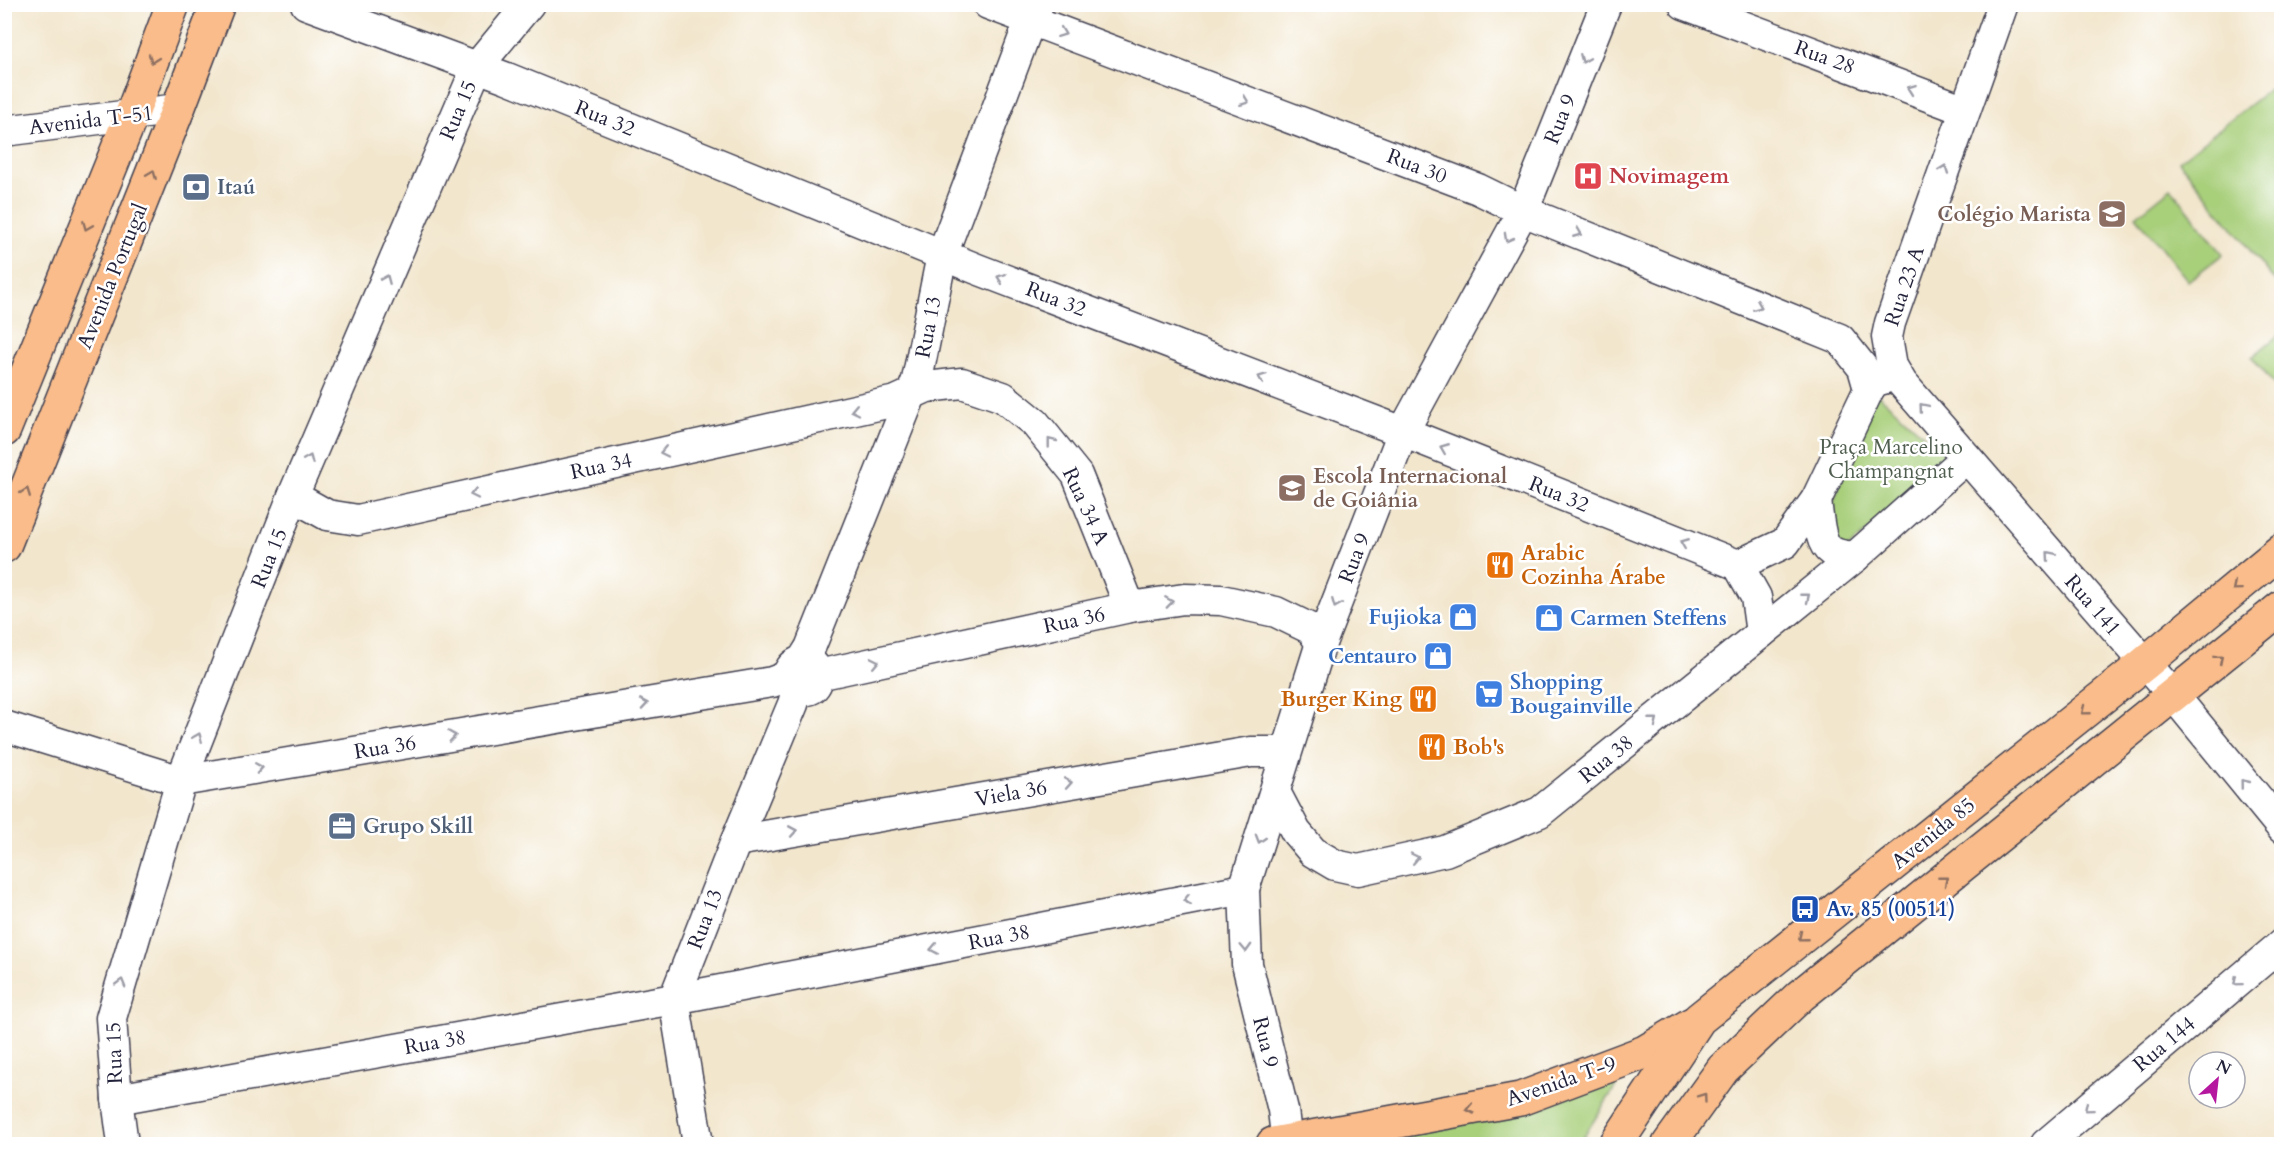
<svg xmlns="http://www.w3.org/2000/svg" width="2286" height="1149" viewBox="0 0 2286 1149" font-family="Cardo,serif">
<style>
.green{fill:#a8cf7a;stroke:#65785a;stroke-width:1.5}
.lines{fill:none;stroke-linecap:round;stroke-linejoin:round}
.minor-casing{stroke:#413f51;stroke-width:33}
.major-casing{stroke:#413f51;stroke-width:36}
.minor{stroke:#fff;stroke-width:30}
.major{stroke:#f9bc8a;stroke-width:33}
.oneway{stroke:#9c9ca7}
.oneway2{stroke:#8e6f62}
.labels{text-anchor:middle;stroke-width:5;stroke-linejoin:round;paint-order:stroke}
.street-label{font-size:21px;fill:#22223b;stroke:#fff}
.health-label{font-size:21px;font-weight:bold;fill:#be3a42;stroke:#fff;text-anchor:start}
.service-label{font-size:21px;font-weight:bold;fill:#4e5e75;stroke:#fff;text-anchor:start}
.education-label{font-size:21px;font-weight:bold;fill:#785e54;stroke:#fff;text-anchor:end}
.park-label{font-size:21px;fill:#515f51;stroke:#fff}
.food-label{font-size:21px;font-weight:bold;fill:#c56008;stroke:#fff;text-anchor:start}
.shop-label{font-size:21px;font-weight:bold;fill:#366cbe;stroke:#fff;text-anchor:end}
.transit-label{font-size:21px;font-weight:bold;fill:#164399;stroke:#fff;text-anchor:start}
</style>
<rect width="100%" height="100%" fill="#fff"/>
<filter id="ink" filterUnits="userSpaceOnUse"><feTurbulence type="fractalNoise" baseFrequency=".0167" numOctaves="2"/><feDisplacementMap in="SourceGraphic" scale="12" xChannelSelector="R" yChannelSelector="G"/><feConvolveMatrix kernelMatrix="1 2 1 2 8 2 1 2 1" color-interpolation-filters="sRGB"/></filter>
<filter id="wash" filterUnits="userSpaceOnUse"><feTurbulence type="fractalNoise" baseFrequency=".008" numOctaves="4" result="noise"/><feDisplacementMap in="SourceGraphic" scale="24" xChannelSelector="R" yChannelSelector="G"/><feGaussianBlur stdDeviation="1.35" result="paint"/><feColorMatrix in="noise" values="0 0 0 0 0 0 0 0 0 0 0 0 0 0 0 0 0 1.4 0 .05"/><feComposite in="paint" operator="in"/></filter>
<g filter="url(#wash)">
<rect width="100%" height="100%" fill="#f2e6cc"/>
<g class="green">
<path d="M2281,80V289L2179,161Z"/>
<path d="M2171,188L2223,254L2188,281L2136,216Z"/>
<path d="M2281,333V393L2252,357Z"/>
<path d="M1873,390L1951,459L1846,550L1832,544L1828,517Z"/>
<path d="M1628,1067L1579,1144H1336Z"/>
</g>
</g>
<g filter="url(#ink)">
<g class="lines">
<g class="minor-casing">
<g id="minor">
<path d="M306,4L507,78L977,269L1403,432L1738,565L1756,597L1761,633"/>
<path d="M988,4L1478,189L1523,211L1840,339L1863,368L1869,389"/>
<path d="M1684,4L1965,110"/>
<path d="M2003,4L1890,323L1887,337L1892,366L1902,383L2174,696L2282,828"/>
<path d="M4,131L178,109"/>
<path d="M293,496L327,515L358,520L896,401L927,387L962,383L1003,397L1035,423L1077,475L1130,607"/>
<path d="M1816,500C1818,514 1819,543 1831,551C1838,556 1847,556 1855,557"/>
<path d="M1738,565L1785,543L1816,500L1869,389L1875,381L1883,379"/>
<path d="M801,661L814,666C831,703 774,693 791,668C794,663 798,663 802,660C805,657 808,651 810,648L917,380L942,255L1030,21L1038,4"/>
<path d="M818,675L1130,607L1184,599L1221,600L1276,612L1311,629L1321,643"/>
<path d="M4,726L181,781L772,682L788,676"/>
<path d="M1275,792L1296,832L1313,852L1335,865L1358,870L1445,851L1540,812L1855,557L1966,458"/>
<path d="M736,841L1251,752H1286"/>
<path d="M117,1099L674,999L1244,889"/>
<path d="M123,1144L117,1099L111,1018L181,781L293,496L477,67L529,4"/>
<path d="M698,1144L674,999L736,841L793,704L797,690"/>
<path d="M1287,1144L1283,1110L1247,964L1244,889L1321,643L1403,432L1523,211L1606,4"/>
<path d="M2046,1144L2282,944"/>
</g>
</g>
<g class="major-casing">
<g id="major">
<path d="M4,430L132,114L173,4"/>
<path d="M4,546L178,109L218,4"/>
<path d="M1273,1144L1520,1099L1645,1052L1692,1024"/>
<path d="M1616,1144L1699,1019L2144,664L2282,550"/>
<path d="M1669,1144L1723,1069L1800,996L2282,607"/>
</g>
</g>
<use href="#minor" class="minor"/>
<use href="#major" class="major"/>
</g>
<defs><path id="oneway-chevron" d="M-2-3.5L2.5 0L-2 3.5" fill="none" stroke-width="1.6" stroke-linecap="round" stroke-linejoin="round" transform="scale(1.5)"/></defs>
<g class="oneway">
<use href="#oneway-chevron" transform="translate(1062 33) rotate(21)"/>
<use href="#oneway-chevron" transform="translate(1584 59) rotate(112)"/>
<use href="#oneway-chevron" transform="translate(1911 89) rotate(-160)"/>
<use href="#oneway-chevron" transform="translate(1245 101) rotate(21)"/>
<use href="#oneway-chevron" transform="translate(1944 169) rotate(-71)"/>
<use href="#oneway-chevron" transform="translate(1578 233) rotate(22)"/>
<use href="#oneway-chevron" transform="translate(1508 238) rotate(119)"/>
<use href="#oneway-chevron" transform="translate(1001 278) rotate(-159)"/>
<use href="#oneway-chevron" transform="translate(386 279) rotate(-67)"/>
<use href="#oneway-chevron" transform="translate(1758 306) rotate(22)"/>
<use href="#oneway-chevron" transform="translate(1262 378) rotate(-159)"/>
<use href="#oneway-chevron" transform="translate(1923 407) rotate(-130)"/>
<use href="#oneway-chevron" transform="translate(855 410) rotate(168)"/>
<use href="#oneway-chevron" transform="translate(1051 442) rotate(-128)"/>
<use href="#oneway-chevron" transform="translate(1444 448) rotate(-158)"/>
<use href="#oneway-chevron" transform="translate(664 452) rotate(168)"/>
<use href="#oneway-chevron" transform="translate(309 459) rotate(-67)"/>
<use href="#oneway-chevron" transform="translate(474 494) rotate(168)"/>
<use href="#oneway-chevron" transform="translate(1684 543) rotate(-158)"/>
<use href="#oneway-chevron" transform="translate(2050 555) rotate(-131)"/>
<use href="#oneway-chevron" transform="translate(1806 597) rotate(-39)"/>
<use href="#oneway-chevron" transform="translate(1169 602) rotate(-8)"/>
<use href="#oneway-chevron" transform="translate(1336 604) rotate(112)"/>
<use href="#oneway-chevron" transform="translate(875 662) rotate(-12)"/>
<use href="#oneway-chevron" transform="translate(644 704) rotate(-9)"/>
<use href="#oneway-chevron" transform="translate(1654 721) rotate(-39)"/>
<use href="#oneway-chevron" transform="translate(452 736) rotate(-9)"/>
<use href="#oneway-chevron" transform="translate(198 737) rotate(-68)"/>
<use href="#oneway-chevron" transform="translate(259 768) rotate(-9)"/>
<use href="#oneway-chevron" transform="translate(1068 783) rotate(-10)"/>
<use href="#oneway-chevron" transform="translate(2244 783) rotate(-129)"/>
<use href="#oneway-chevron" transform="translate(793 831) rotate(-10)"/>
<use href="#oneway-chevron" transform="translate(1260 839) rotate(107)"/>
<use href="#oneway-chevron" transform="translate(1415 858) rotate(-12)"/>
<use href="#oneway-chevron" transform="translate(1187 900) rotate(169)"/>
<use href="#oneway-chevron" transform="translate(1246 948) rotate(88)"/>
<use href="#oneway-chevron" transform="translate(934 949) rotate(169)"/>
<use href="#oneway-chevron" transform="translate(2237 982) rotate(140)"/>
<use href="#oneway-chevron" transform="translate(121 983) rotate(-74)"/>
<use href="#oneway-chevron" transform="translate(2088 1108) rotate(140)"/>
</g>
<g class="oneway2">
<use href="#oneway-chevron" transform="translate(153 59) rotate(110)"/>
<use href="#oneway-chevron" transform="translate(152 174) rotate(-68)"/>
<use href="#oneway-chevron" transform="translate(87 226) rotate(112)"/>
<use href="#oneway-chevron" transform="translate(26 492) rotate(-69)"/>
<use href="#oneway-chevron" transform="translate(2236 587) rotate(140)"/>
<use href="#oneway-chevron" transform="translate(2219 659) rotate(-40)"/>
<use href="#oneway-chevron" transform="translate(2085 711) rotate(141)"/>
<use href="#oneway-chevron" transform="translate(1944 880) rotate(-39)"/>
<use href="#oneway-chevron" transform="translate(1802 937) rotate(141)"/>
<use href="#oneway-chevron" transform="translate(1703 1097) rotate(-54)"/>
<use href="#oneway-chevron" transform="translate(1470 1109) rotate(169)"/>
</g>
</g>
<defs>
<g id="hospital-square" transform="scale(1.5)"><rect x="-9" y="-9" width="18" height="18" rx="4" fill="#e0444e" stroke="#fff"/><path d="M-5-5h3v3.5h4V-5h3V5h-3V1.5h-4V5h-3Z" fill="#fff"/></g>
<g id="bank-square" transform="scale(1.5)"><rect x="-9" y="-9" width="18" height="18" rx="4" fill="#5c6f8a" stroke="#fff"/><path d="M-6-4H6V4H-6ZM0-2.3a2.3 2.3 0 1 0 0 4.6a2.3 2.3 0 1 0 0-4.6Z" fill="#fff"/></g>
<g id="school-square" transform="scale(1.5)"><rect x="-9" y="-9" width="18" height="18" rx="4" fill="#8d6e63" stroke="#fff"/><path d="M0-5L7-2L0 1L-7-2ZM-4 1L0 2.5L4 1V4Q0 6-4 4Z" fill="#fff"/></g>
<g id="restaurant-square" transform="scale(1.5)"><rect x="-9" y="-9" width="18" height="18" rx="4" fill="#e8710a" stroke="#fff"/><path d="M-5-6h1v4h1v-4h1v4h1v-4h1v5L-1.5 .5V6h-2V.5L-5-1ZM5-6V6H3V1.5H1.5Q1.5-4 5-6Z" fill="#fff"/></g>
<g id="shop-square" transform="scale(1.5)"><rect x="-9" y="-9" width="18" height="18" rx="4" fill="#3f7fe0" stroke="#fff"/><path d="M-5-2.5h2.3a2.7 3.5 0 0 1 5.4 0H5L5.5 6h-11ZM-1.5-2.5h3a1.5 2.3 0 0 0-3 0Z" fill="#fff"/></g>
<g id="supermarket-square" transform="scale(1.5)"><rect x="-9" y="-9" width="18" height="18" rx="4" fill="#3f7fe0" stroke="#fff"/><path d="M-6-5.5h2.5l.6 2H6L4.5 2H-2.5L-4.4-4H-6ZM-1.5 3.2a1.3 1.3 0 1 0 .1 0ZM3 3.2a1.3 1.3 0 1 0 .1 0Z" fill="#fff"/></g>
<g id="office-square" transform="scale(1.5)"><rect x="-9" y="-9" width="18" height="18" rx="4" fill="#5c6f8a" stroke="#fff"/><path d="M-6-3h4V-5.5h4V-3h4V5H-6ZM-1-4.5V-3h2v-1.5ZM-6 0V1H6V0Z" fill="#fff"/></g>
<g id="bus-square" transform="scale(1.5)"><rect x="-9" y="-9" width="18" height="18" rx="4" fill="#1a4fb4" stroke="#fff"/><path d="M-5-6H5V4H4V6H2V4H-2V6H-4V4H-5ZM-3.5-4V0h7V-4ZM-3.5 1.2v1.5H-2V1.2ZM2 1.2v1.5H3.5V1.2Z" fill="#fff"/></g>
</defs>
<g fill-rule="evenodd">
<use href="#hospital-square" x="1588" y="176"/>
<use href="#bank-square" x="196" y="187"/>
<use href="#school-square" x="2112" y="214"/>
<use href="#school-square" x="1292" y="488"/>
<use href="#restaurant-square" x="1500" y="565"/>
<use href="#shop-square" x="1463" y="617"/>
<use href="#shop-square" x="1549" y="618"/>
<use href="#shop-square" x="1438" y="656"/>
<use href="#supermarket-square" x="1489" y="694"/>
<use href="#restaurant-square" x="1423" y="699"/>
<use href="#restaurant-square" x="1432" y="747"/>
<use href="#office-square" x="342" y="826"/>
<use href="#bus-square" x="1805" y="909"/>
</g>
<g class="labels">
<g class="street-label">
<text transform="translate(1825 57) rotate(20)" y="7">Rua 28</text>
<text transform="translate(458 110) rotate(-67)" y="7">Rua 15</text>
<text transform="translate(605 118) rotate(22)" y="7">Rua 32</text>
<text transform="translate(1560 119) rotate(-68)" y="7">Rua 9</text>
<text transform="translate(91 120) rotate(-7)" y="7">Avenida T-51</text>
<text transform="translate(1417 166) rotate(21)" y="7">Rua 30</text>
<text transform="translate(112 276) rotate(-68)" y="7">Avenida Portugal</text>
<text transform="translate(1904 286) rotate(-71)" y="7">Rua 23 A</text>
<text transform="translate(1056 299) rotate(21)" y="7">Rua 32</text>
<text transform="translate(928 327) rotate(-79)" y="7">Rua 13</text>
<text transform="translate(601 466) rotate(-12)" y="7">Rua 34</text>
<text transform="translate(1559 494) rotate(22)" y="7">Rua 32</text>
<text transform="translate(1086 506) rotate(65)" y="7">Rua 34 A</text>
<text transform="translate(269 558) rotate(-68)" y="7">Rua 15</text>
<text transform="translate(1354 558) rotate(-69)" y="7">Rua 9</text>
<text transform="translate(2093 605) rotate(49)" y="7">Rua 141</text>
<text transform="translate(1074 620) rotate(-12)" y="7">Rua 36</text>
<text transform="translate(385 747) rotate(-9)" y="7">Rua 36</text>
<text transform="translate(1606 759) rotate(-39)" y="7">Rua 38</text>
<text transform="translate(1011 793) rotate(-10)" y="7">Viela 36</text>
<text transform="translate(1933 833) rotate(-39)" y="7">Avenida 85</text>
<text transform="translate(705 919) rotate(-69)" y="7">Rua 13</text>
<text transform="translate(999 937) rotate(-11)" y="7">Rua 38</text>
<text transform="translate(435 1042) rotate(-10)" y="7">Rua 38</text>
<text transform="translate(1266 1042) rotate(76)" y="7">Rua 9</text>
<text transform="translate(2164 1044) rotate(-40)" y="7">Rua 144</text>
<text transform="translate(114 1053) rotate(-92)" y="7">Rua 15</text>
<text transform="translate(1561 1081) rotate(-19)" y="7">Avenida T-9</text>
</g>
<g class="health-label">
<text x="1609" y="183">Novimagem</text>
</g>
<g class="service-label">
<text x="217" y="194">Itaú</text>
<text x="363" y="833">Grupo Skill</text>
</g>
<g class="education-label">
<text x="2091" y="221">Colégio Marista</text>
<text x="1313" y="483" text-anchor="start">Escola Internacional<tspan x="1313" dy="24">de Goiânia</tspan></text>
</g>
<g class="park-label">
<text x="1891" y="454">Praça Marcelino<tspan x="1891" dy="24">Champangnat</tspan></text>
</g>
<g class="food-label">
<text x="1521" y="560">Arabic<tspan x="1521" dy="24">Cozinha Árabe</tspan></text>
<text x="1402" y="706" text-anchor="end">Burger King</text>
<text x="1453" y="754">Bob's</text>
</g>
<g class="shop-label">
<text x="1442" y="624">Fujioka</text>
<text x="1570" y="625" text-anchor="start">Carmen Steffens</text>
<text x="1417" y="663">Centauro</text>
<text x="1510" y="689" text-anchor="start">Shopping<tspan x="1510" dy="24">Bougainville</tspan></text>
</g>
<g class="transit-label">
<text x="1826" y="916">Av. 85 (00511)</text>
</g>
</g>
<rect width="2286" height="1149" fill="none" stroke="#fff" stroke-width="24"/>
<g transform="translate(2217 1080) rotate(27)"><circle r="28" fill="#ffffff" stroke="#a7a7b1" stroke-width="1.5"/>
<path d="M0-4.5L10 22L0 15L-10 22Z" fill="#b5179e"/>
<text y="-9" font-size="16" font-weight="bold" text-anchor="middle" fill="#22223b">N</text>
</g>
</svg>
